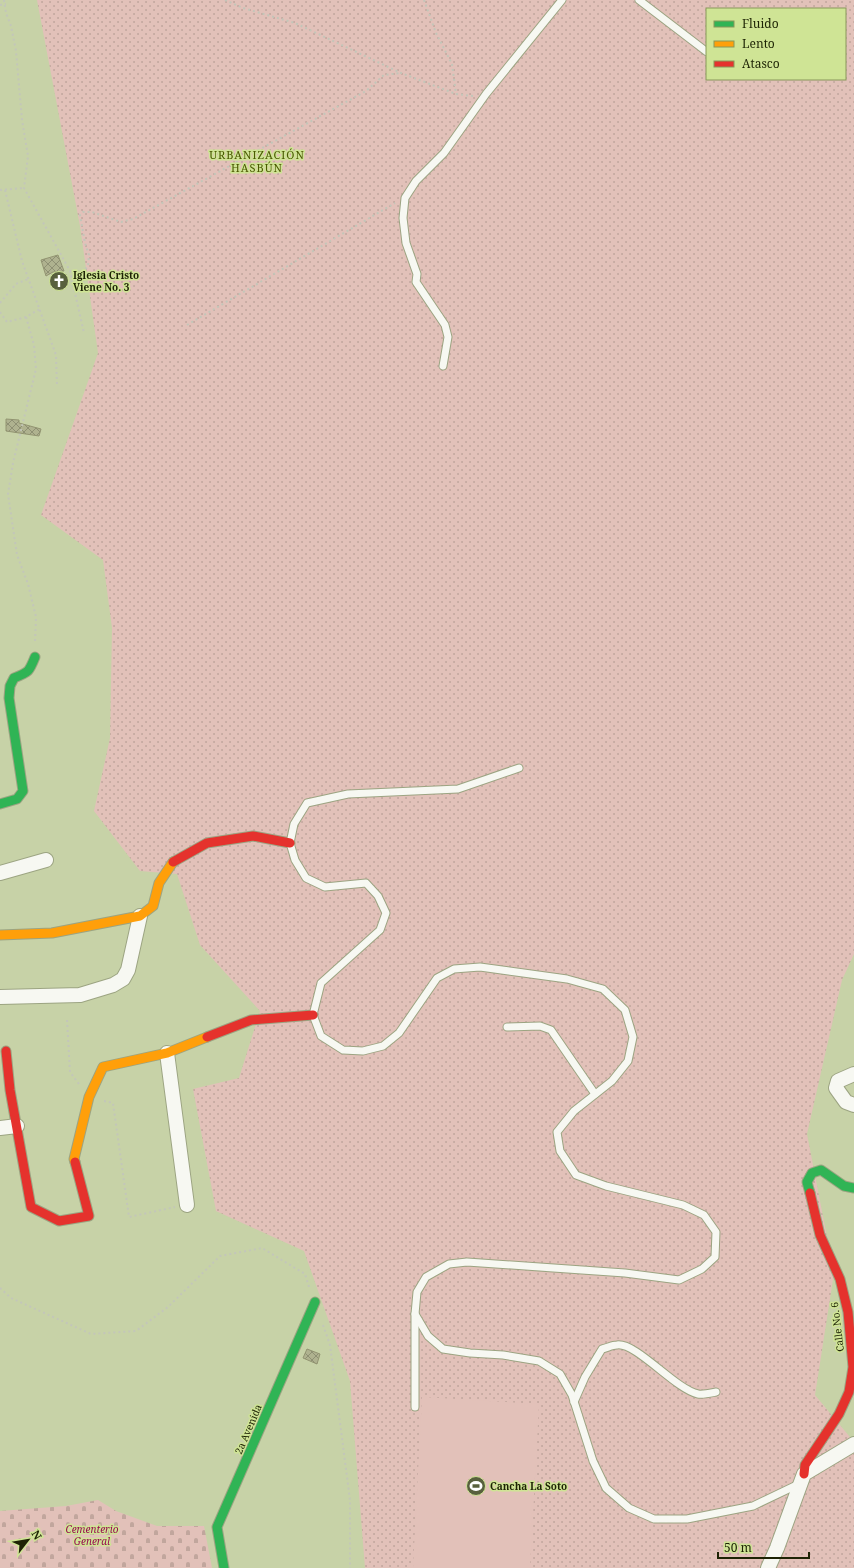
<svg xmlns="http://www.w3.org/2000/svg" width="854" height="1568" viewBox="0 0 854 1568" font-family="'Noto Serif',serif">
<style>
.grass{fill:url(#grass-dots);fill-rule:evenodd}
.cemetery{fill:url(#cemetery-stones)}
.garden{fill:#e2c1b9}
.building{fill:url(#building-cross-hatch);stroke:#929471}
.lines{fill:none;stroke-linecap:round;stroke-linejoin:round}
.lane-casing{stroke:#9ca482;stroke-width:9}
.street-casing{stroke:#9ca482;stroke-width:16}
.fast-casing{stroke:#9ca482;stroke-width:11}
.slow-casing{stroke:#9ca482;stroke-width:11}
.jam-casing{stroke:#9ca482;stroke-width:11}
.path{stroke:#c3c6b9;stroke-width:2;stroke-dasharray:2 3;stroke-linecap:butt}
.lane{stroke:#f7f8f2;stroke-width:7}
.street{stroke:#f7f8f2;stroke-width:14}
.fast{stroke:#30b455;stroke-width:9}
.slow{stroke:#ff9f0a;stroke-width:9}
.jam{stroke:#e5322d;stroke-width:9}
.labels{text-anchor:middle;stroke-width:3;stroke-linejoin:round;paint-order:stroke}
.poi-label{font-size:10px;font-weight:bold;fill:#1d2304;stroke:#cfe495;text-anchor:start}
.street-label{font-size:10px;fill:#1d2304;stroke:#cfe495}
.park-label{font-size:10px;font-style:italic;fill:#98094f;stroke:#cfe495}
.neighbourhood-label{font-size:11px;letter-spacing:1px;fill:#4b5a02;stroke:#cfe495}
</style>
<defs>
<pattern id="grass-dots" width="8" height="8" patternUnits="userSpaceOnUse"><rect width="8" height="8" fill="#e2c1b9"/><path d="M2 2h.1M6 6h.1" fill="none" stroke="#c1a69d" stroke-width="1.8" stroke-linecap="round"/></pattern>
<pattern id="cemetery-stones" width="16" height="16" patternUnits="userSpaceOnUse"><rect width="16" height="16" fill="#e2c1b9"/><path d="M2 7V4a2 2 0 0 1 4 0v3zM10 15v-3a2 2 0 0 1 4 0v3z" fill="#c1a69d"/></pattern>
<pattern id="building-cross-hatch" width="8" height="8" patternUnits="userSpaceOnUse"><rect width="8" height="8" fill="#afb28f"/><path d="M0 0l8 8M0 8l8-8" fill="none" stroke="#8e9073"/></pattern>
</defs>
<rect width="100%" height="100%" fill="#c7d2a7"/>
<path class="grass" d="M37,0H854V954L842,980L807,1134L834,1273L815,1395L854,1442V1568H365L350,1381L304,1251L216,1211L193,1089L239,1078L260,1011L200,945L177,874L140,871L94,811L110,738L112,628L103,560L41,515L98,353L80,226ZM707,9H845V79H707Z"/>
<path class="cemetery" d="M98,1500L116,1511L157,1526H204L212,1568H0V1511L66,1506Z"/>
<path class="garden" d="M422,1397L539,1404L530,1568H413Z"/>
<g class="building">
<path d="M58,255L64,271L53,272L46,276L41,260Z"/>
<path d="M6,419L19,420V423L41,429L39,436L6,431Z"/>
<path d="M307,1349L320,1354L317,1364L303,1358Z"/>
</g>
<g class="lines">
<g class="lane-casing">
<g id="lane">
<path d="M639,0L707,52"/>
<path d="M443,366L448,337L445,325L416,282L417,274L406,243L403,218L405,198L416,181L444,153L486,94L562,0"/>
<path d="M519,768L458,789L348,794L307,803L294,824L290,843L295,860L306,878L325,887L366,883L378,896L386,913L380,930L321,983L313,1015L321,1036L343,1050L363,1051L383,1046L399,1033L437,978L454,969L480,967L567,979L603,989L625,1010L633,1037L628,1061L612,1081L574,1111L557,1132L560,1151L576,1175L606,1186L683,1205L704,1215L716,1232L715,1257L702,1269L679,1280L625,1273L467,1262L449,1264L426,1277L417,1292L415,1314L428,1336L443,1349L470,1353L503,1355L539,1361L560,1374L572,1395L593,1461L606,1488L629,1508L654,1519H687L753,1506L801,1483"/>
<path d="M507,1027L540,1026L551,1030L595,1094"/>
<path d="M574,1402L585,1377L602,1349C607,1348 612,1345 617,1345C636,1342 675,1389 698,1394C703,1395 711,1393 716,1392"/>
<path d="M415,1407V1314"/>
</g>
</g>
<g class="street-casing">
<g id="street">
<path d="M0,873L46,860"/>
<path d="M0,997L80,995L113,985L123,979L128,970L140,916"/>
<path d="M167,1053L187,1205"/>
<path d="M854,1074L838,1081L836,1088L846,1102L854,1105"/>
<path d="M0,1128L17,1126"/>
<path d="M768,1568L777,1548L804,1474L854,1444"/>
</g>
</g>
<g class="fast-casing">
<g id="fast">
<path d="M0,804L17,799L23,791L9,698L10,686L14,678C29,672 29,672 35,657"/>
<path d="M810,1193L807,1182L812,1173L821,1170L844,1186L854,1188"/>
<path d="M224,1568L217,1527L315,1302"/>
</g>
</g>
<g class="slow-casing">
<g id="slow">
<path d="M0,935L52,933L140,916L153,906L159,883L173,862"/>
<path d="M75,1162L74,1159L89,1097L103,1067L167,1053L207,1037"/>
</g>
</g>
<g class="jam-casing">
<g id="jam">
<path d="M173,862L207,843L253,836L290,843"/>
<path d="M207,1037L251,1020L313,1015"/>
<path d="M6,1051L10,1090L31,1207L59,1221L89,1216L75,1162"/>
<path d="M804,1474L805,1465L839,1414L849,1392L853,1367L848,1312L840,1279L820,1235L810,1193"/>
</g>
</g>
<g class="path">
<path d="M4,0L6,13L11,26L16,51L22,120L28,156L24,188L70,271L84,333"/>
<path d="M225,0L243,8L295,23L401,73L456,94L473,96"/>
<path d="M424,0L436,33L452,64L456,94"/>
<path d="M0,5L6,4"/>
<path d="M0,190L24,188"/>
<path d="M5,190L22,261L56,355L57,387"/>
<path d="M84,288L82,277L83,272L88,266L89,255L85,243L80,215L83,212H92L121,222L133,219L366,91L384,75L401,73"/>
<path d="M0,303L16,284L28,279"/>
<path d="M0,312L7,322L26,317L40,309"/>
<path d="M26,317L34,345L36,369L13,463L8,494L17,555L28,584L36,617L35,642"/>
<path d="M187,325L395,203"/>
<path d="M67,1020L70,1072L79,1084"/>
<path d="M104,1101L113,1103L129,1217L175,1207"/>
<path d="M0,1288L11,1298L91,1334L136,1331L168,1307L220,1256L262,1248L305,1274L309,1287"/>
<path d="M323,1325L330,1345L350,1500V1568"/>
</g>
<use href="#lane" class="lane"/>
<use href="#street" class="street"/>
<use href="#fast" class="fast"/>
<use href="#slow" class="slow"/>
<use href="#jam" class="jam"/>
</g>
<defs>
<g id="church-disc" transform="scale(1)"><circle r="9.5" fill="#58603d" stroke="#cfe495"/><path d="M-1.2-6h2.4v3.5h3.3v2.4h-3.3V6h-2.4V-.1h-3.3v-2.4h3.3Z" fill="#fff"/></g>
<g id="stadium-disc" transform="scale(1)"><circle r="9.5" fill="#58603d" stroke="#cfe495"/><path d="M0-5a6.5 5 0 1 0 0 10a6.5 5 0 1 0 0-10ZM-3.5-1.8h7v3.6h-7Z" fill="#fff"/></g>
</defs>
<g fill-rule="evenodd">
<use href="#church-disc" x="59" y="281"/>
<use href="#stadium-disc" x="476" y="1486"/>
</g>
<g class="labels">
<g class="poi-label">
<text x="73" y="279">Iglesia Cristo<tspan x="73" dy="12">Viene No. 3</tspan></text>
<text x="490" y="1490">Cancha La Soto</text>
</g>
<g class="street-label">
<text transform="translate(837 1327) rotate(-97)" y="4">Calle No. 6</text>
<text transform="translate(248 1429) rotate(-67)" y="4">2a Avenida</text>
</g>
<g class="park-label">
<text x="92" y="1533">Cementerio<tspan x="92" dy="12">General</tspan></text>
</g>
<g class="neighbourhood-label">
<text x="257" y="159">URBANIZACIÓN<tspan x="257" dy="13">HASBÚN</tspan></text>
</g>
</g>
<rect x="706" y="8" width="140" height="72" fill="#cfe495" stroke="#88975b"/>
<rect x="714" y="21" width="20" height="6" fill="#30b455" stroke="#88975b"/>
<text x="742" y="28" font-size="12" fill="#1d2304">Fluido</text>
<rect x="714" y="41" width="20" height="6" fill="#ff9f0a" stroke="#88975b"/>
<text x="742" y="48" font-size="12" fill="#1d2304">Lento</text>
<rect x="714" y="61" width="20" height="6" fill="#e5322d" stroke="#88975b"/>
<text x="742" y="68" font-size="12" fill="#1d2304">Atasco</text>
<g transform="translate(28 1540) rotate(59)" stroke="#cfe495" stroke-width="3" paint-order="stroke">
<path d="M0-3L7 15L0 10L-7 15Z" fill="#1d2304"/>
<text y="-6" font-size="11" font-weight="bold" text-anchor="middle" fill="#1d2304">N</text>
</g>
<path d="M718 1552v6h91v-6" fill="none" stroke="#1d2304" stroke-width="2"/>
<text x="724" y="1552" font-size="12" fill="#1d2304" stroke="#cfe495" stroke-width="3" paint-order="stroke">50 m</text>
</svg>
